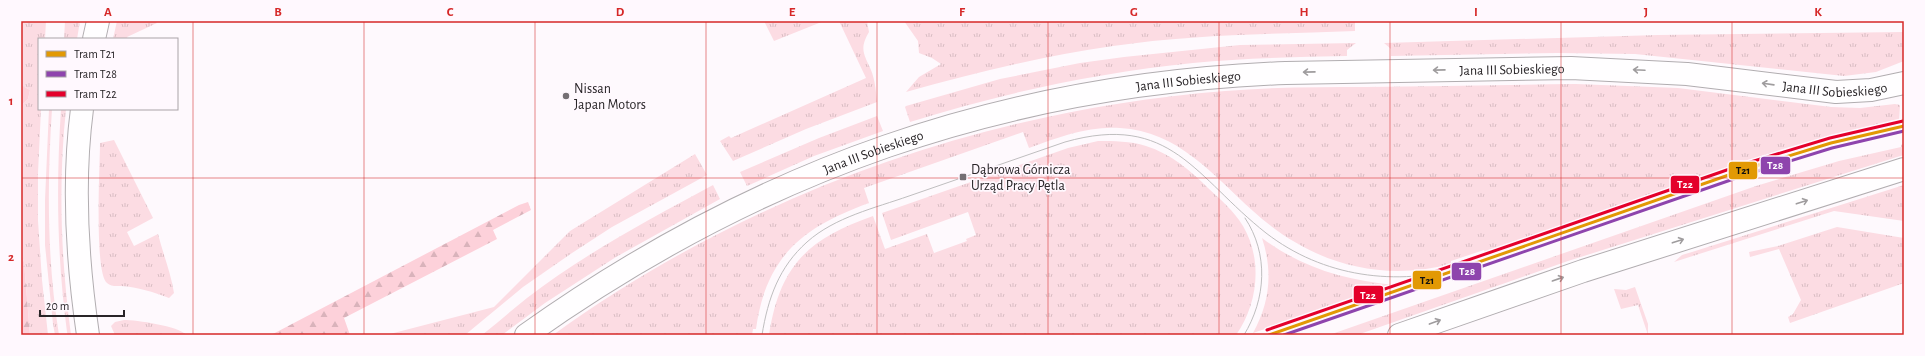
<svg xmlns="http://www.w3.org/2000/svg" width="1925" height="356" viewBox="0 0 1925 356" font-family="'Alegreya Sans',sans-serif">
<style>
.grass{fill:url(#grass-tufts)}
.forest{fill:url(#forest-firs)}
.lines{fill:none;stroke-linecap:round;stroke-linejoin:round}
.minor-casing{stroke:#b1adb0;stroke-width:24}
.major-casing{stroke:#b1adb0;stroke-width:24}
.minor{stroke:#fffeff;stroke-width:22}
.major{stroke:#fffeff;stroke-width:22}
.tram{stroke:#bfbebf;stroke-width:1}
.tram-1-casing{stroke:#fff8fe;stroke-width:6}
.tram-2-casing{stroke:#fff8fe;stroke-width:6}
.tram-3-casing{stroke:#fff8fe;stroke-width:6}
.tram-1{stroke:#e29904;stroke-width:3}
.tram-2{stroke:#8e44ad;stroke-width:3}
.tram-3{stroke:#e4002b;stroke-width:3}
.oneway{stroke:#9f9c9e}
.grid{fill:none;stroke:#d62828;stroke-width:1;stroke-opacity:0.55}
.poi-dot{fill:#746f73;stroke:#fff8fe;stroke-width:1.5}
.labels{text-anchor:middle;stroke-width:3.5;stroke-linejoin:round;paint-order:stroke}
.street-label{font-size:14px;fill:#292528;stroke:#fff8fe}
.poi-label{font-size:14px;fill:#292528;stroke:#fff8fe;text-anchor:start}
.line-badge{stroke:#fff8fe;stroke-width:1.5}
.badge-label{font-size:11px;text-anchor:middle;font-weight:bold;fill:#fff}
.pale-badge-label{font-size:11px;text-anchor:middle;font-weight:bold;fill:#111}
.neatline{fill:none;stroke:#d62828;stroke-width:1.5}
.grid-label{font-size:13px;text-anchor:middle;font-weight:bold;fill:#d62828}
</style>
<defs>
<pattern id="grass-tufts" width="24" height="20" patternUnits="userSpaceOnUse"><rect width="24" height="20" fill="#fcdce3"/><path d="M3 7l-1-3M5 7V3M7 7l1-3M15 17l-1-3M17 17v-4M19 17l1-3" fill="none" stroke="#d8bdc3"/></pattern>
<pattern id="forest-firs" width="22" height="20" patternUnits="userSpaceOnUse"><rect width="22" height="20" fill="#fdd1da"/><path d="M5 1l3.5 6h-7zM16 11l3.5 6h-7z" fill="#d9b3bb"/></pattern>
</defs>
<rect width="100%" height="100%" fill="#fef9fd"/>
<g class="grass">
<path d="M21,21H46L45,39H39V109H41L38,173V221L42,280L48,335H30L24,262L21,251V106L28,99L30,90L21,85Z"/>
<path d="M65,21H80L77,39H64Z"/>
<path d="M117,21H155L157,23L127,37L128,39H113Z"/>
<path d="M764,21H824L774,41Z"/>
<path d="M839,21H867L869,32C859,49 864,54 871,70C875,80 876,91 877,102L806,129L733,161L720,141L729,136L731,138L866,78Z"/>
<path d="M904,21H1355V31C1275,34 1193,34 1113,46C1043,56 974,73 906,92L919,77L941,64L932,58L919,53L918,41Z"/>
<path d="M1904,32V61L1876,72L1844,76L1635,54L1557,53L1391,56V49L1384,43L1658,35Z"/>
<path d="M1356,43L1347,50V56C1296,57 1244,58 1193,63C1096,73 1002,93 910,122L905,107L906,106L1000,79L1080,63L1124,57L1240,45Z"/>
<path d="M1576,84L1678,88L1831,107L1860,108L1895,104L1900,105L1899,122L1896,123L1895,121L1842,133L1763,156L1485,253L1484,250L1451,261V264C1377,283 1309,262 1253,211C1213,175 1178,131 1120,128C1088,126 1059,137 1029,148L1023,132L864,188L869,203C803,227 766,256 756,329H753L752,335H553C749,193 985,110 1225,91C1272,87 1319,87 1366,87C1436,86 1506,85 1576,84Z"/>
<path d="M49,109H52C47,185 47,260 59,335H55L53,324L45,245V200Z"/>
<path d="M61,109H66C58,185 61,260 71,335H68L67,332C57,257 56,185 61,109Z"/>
<path d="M877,116L883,131L814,156L747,186L740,172L819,138Z"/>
<path d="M114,140L153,218L127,232L134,246L158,234C163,254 171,273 174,293L169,298C153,292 138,287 121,286C117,286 111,287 107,283C94,273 100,164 100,143Z"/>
<path d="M1098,141C1114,141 1130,141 1146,146C1171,154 1190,170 1208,188C1221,200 1234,211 1243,226C1263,260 1258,304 1236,335H769C780,265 808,239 873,216L885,249L927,234L934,253L967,241L966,239L976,235L968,212L891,240L882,213L1068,148Z"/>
<path d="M1903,144L1904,155L1897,157L1568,261L1357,335H1329L1756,186L1839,161L1901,147V145Z"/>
<path d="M695,154L707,175L612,227L572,253L523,287L465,335H386L494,307L570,231Z"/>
<path d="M713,185L720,199L616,257L545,303L502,335H482C497,323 512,310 527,298C584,254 650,219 713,185Z"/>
<path d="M1904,185V221L1834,211L1674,262L1682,255L1692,252Z"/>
<path d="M1837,227L1904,238V283L1790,323L1788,317L1793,314L1801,300L1779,249L1750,257L1749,252L1778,246Z"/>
<path d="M1262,238C1302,268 1345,280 1394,285L1253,333C1270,303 1273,271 1262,238Z"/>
<path d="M1635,287L1648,324V335L1638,305L1621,309L1614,289L1626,290Z"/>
<path d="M124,320C136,320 179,326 186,335H115L111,326L115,322Z"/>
</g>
<g class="forest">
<path d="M21,85L30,90L28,99L21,106Z"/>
<path d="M528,202L531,210L493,230L497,239L344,318L350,335H271L519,205Z"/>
<path d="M21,251L24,262L30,335H21Z"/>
</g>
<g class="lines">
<g class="minor-casing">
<g id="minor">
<path d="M94,39L98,21"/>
<path d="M82,109C72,185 77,260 88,335"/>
</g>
</g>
<g class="major-casing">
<g id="major">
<path id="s1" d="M526,335C758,170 1002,84 1286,73L1571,68L1687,74L1836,92L1871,90L1904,83"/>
<path d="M1399,335L1583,271L1904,169"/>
</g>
</g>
<use href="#minor" class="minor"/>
<use href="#major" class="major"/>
<g class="tram">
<path d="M762,335C768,298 779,267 807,242C835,217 875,208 909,196C961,178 1013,160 1065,142C1171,112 1195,177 1266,233C1323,277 1396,287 1465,267"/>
<path d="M1244,335C1266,299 1269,254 1245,218"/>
</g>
<g class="tram-1-casing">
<path id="tram-1" d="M1269,335L1746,169L1831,143L1904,126"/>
</g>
<g class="tram-2-casing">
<path id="tram-2" d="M1284,335L1748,174L1832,148L1904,131"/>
</g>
<g class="tram-3-casing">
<path id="tram-3" d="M1267,330L1744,164L1830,138L1903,121"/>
</g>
<use href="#tram-1" class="tram-1"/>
<use href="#tram-2" class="tram-2"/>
<use href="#tram-3" class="tram-3"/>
</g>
<defs><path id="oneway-shaft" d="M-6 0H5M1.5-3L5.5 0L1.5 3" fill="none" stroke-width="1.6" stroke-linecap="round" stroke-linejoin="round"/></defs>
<g class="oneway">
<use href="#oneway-shaft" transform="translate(1439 70) rotate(179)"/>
<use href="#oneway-shaft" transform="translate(1639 70) rotate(-177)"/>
<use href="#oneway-shaft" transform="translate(1309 72) rotate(179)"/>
<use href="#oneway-shaft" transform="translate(1768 84) rotate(-172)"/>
<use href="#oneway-shaft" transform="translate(1802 202) rotate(-18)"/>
<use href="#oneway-shaft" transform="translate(1678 241) rotate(-18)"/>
<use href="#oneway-shaft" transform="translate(1558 279) rotate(-19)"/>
<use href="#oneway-shaft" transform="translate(1435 322) rotate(-20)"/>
</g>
<path class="grid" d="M193,21V335M364,21V335M535,21V335M706,21V335M877,21V335M1048,21V335M1219,21V335M1390,21V335M1561,21V335M1732,21V335M21,178H1904"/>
<g class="poi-dot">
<circle cx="566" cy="96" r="4"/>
<rect x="959" y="173" width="8" height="8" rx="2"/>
</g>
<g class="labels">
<g class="street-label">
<text dy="5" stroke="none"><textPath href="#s1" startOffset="1042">Jana III Sobieskiego</textPath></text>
<text dy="5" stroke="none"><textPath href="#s1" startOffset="718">Jana III Sobieskiego</textPath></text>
<text dy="5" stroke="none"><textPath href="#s1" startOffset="1366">Jana III Sobieskiego</textPath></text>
<text dy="5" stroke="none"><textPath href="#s1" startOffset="394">Jana III Sobieskiego</textPath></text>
</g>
<g class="poi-label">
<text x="574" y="93">Nissan<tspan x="574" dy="16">Japan Motors</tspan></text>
<text x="971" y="174">Dąbrowa Górnicza<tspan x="971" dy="16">Urząd Pracy Pętla</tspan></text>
</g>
</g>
<g class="line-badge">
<rect x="1760" y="156" width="31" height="19" rx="4" fill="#8e44ad"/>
<rect x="1728" y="161" width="30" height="19" rx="4" fill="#e29904"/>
<rect x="1670" y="175" width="30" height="19" rx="4" fill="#e4002b"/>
<rect x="1451" y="262" width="31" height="19" rx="4" fill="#8e44ad"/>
<rect x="1412" y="270" width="30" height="20" rx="4" fill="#e29904"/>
<rect x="1353" y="285" width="31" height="19" rx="4" fill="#e4002b"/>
</g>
<g class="badge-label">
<text x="1775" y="169">T28</text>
<text x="1685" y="188">T22</text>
<text x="1467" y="275">T28</text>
<text x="1368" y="299">T22</text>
</g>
<g class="pale-badge-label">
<text x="1743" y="174">T21</text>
<text x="1427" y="284">T21</text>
</g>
<rect width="1925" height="356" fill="none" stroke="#fff8fe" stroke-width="44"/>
<rect x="38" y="38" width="140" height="72" fill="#fff8fe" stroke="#a9a4a8"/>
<rect x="46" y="51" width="20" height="6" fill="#e29904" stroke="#a9a4a8"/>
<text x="74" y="58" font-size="12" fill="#292528">Tram T21</text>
<rect x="46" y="71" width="20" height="6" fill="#8e44ad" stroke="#a9a4a8"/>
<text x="74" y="78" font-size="12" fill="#292528">Tram T28</text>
<rect x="46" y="91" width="20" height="6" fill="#e4002b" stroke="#a9a4a8"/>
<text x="74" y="98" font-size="12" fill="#292528">Tram T22</text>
<path d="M40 310v6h84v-6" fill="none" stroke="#292528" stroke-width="2"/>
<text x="46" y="310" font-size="12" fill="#292528" stroke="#fff8fe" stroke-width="3" paint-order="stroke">20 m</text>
<rect x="22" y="22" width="1881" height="312" class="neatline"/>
<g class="grid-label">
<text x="108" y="16">A</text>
<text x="278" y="16">B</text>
<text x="450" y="16">C</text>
<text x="620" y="16">D</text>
<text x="792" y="16">E</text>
<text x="962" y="16">F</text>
<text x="1134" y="16">G</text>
<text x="1304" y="16">H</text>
<text x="1476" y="16">I</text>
<text x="1646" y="16">J</text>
<text x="1818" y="16">K</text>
<text x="11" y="105">1</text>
<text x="11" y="261">2</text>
</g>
</svg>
